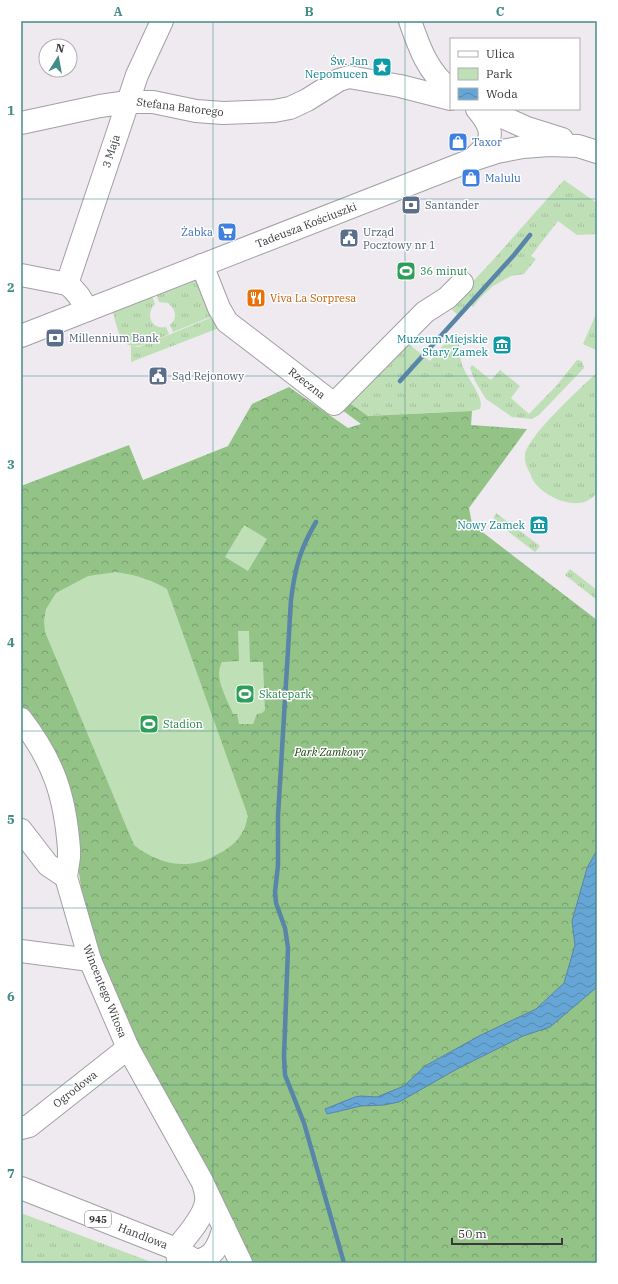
<svg xmlns="http://www.w3.org/2000/svg" width="618" height="1284" viewBox="0 0 618 1284" font-family="'IBM Plex Serif',serif">
<style>
.grass{fill:url(#grass-tufts)}
.forest{fill:url(#forest-crowns)}
.green{fill:#bfdfb7}
.water{fill:url(#water-waves);stroke:#5985a8}
.lines{fill:none;stroke-linecap:round;stroke-linejoin:round}
.stream{stroke:#5985a8;stroke-width:4.5}
.minor-casing{stroke:#a39fa5;stroke-width:24}
.major-casing{stroke:#a39fa5;stroke-width:24}
.minor{stroke:#fff;stroke-width:22}
.major{stroke:#fff;stroke-width:22}
.grid{fill:none;stroke:#448c88;stroke-width:1;stroke-opacity:0.55}
.labels{text-anchor:middle;stroke-width:3;stroke-linejoin:round;paint-order:stroke}
.shield{fill:#fff;stroke:#757476;stroke-width:1}
.shield-label{font-size:10px;font-weight:bold;fill:#3a383b}
.culture-label{font-size:11px;fill:#0d838f;stroke:#fff;text-anchor:end}
.street-label{font-size:11px;fill:#3a383b;stroke:#fff}
.shop-label{font-size:11px;fill:#366cbe;stroke:#fff;text-anchor:start}
.service-label{font-size:11px;fill:#4e5e75;stroke:#fff;text-anchor:start}
.leisure-label{font-size:11px;fill:#27864d;stroke:#fff;text-anchor:start}
.food-label{font-size:11px;fill:#c56008;stroke:#fff;text-anchor:start}
.park-label{font-size:11px;font-style:italic;fill:#103f00;stroke:#fff}
.neatline{fill:none;stroke:#448c88;stroke-width:1.5}
.grid-label{font-size:13px;text-anchor:middle;font-weight:bold;fill:#448c88}
</style>
<defs>
<pattern id="grass-tufts" width="24" height="20" patternUnits="userSpaceOnUse"><rect width="24" height="20" fill="#bfdfb7"/><path d="M3 7l-1-3M5 7V3M7 7l1-3M15 17l-1-3M17 17v-4M19 17l1-3" fill="none" stroke="#a5c09e"/></pattern>
<pattern id="forest-crowns" width="20" height="18" patternUnits="userSpaceOnUse"><rect width="20" height="18" fill="#93c386"/><path d="M2 6a3 3 0 1 1 6 0M12 15a3 3 0 1 1 6 0" fill="none" stroke="#799f6f"/></pattern>
<pattern id="water-waves" width="16" height="10" patternUnits="userSpaceOnUse"><rect width="16" height="10" fill="#66a6d7"/><path d="M0 5q4-4 8 0t8 0" fill="none" stroke="#5588b0"/></pattern>
</defs>
<rect width="100%" height="100%" fill="#eeeaf0"/>
<g class="grass">
<path d="M564,180L597,203V234L577,235L558,221L531,256L536,259L524,274L511,276L493,286L480,298L473,307L469,304L459,316L449,307L493,260Z"/>
<path d="M204,272L220,313L173,332L170,325C178,318 176,309 168,303L159,302L155,291Z"/>
<path d="M151,293L155,304C145,314 151,330 166,327L169,334C156,339 132,356 121,338C117,330 114,316 112,308Z"/>
<path d="M597,312V349L596,350L583,344Z"/>
<path d="M222,313L219,328L131,362V346L139,347Z"/>
<path d="M454,335L458,337C460,347 459,360 464,369C468,379 485,399 480,409L472,411L368,416L348,402L405,341L430,361L451,336Z"/>
<path d="M577,360L582,361L584,368L539,415L532,419L512,417L486,399L475,381L470,368L472,365L491,380L500,370L520,386L511,398L529,414L557,385Z"/>
<path d="M597,373V493C594,496 591,499 587,501C571,508 546,497 535,483C533,481 531,476 530,473C527,468 524,461 525,455C527,437 582,386 597,373Z"/>
<path d="M496,513L540,546L535,552L493,520Z"/>
<path d="M570,569L597,590V600L565,575Z"/>
<path d="M21,1213L154,1263H21Z"/>
</g>
<path class="forest" d="M289,387L348,428L361,424L334,404L348,402L368,416L472,411L471,425L527,429L469,508L472,524L597,620V1263H246L145,1062L90,931L82,894L67,790L54,752L21,707V486L129,445L143,480L228,446L252,404Z"/>
<g class="green">
<path d="M244,525L267,539L248,571L225,557Z"/>
<path d="M116,572C136,575 150,579 167,589L248,816C246,821 246,827 243,831C238,842 227,850 216,855C211,858 205,861 199,862C176,868 152,860 134,845L45,632L44,621L46,609L56,593L88,576Z"/>
<path d="M238,631H249L250,662H263L265,710L262,713L257,714L253,724H239L237,714H233C227,698 213,678 222,662L239,661Z"/>
</g>
<path class="water" d="M597,850V987L550,1027L523,1036L457,1069L399,1102L384,1105L361,1106L327,1114L325,1109L355,1097L361,1096L377,1097L404,1086L425,1066L481,1035L536,1009L564,983L575,945L572,921L587,868Z"/>
<g class="lines">
<g class="stream">
<path d="M400,381L514,255L530,235"/>
<path d="M316,522C300,549 295,568 291,600L278,816V865L275,892L276,903L285,928L288,948L284,1056L285,1075L304,1123L344,1263"/>
</g>
<g class="minor-casing">
<g id="minor">
<path d="M410,21C419,47 428,73 451,90"/>
<path d="M482,109L489,111L527,128L562,139"/>
<path d="M21,123L100,106L128,102H153L196,111L223,113L274,111L290,108L307,100L339,80L349,77L400,86L451,99"/>
<path d="M470,161C493,142 497,133 477,109"/>
<path d="M202,265L219,308L227,322L334,404L425,312L447,298L462,283"/>
<path d="M21,275L67,284C77,291 81,299 87,310"/>
<path d="M67,284L137,75L162,21"/>
<path d="M21,336L469,161L497,152L523,147L549,145L578,146L597,152"/>
<path d="M21,719C54,762 65,796 69,849V857L66,877L90,960L128,1048L203,1183C205,1189 207,1196 206,1202C204,1217 186,1237 176,1249L179,1263"/>
<path d="M21,830L48,865L66,877"/>
<path d="M21,951L90,960"/>
<path d="M21,1128L29,1126L128,1048"/>
<path d="M205,1188L241,1263"/>
<path d="M184,1263C212,1260 217,1252 224,1227"/>
</g>
</g>
<g class="major-casing">
<path id="major" d="M21,1188L176,1249L199,1263"/>
</g>
<use href="#minor" class="minor"/>
<use href="#major" class="major"/>
</g>
<path class="grid" d="M213,21V1263M405,21V1263M21,199H597M21,376H597M21,553H597M21,731H597M21,908H597M21,1085H597"/>
<defs>
<g id="sight-square" transform="scale(1)"><rect x="-9" y="-9" width="18" height="18" rx="4" fill="#0f9aa8" stroke="#fff"/><path d="M0-6L1.8-2.2L6-1.7L2.9 1.2L3.7 5.4L0 3.3L-3.7 5.4L-2.9 1.2L-6-1.7L-1.8-2.2Z" fill="#fff"/></g>
<g id="shop-square" transform="scale(1)"><rect x="-9" y="-9" width="18" height="18" rx="4" fill="#3f7fe0" stroke="#fff"/><path d="M-5-2.5h2.3a2.7 3.5 0 0 1 5.4 0H5L5.5 6h-11ZM-1.5-2.5h3a1.5 2.3 0 0 0-3 0Z" fill="#fff"/></g>
<g id="bank-square" transform="scale(1)"><rect x="-9" y="-9" width="18" height="18" rx="4" fill="#5c6f8a" stroke="#fff"/><path d="M-6-4H6V4H-6ZM0-2.3a2.3 2.3 0 1 0 0 4.6a2.3 2.3 0 1 0 0-4.6Z" fill="#fff"/></g>
<g id="supermarket-square" transform="scale(1)"><rect x="-9" y="-9" width="18" height="18" rx="4" fill="#3f7fe0" stroke="#fff"/><path d="M-6-5.5h2.5l.6 2H6L4.5 2H-2.5L-4.4-4H-6ZM-1.5 3.2a1.3 1.3 0 1 0 .1 0ZM3 3.2a1.3 1.3 0 1 0 .1 0Z" fill="#fff"/></g>
<g id="civic-square" transform="scale(1)"><rect x="-9" y="-9" width="18" height="18" rx="4" fill="#5c6f8a" stroke="#fff"/><path d="M-.6-6.5H3V-4.5H.6V-3L4-1V1h2V6H-6V1h2V-1L-.6-3ZM-1.2 2.5V6h2.4V2.5Z" fill="#fff"/></g>
<g id="stadium-square" transform="scale(1)"><rect x="-9" y="-9" width="18" height="18" rx="4" fill="#2e9e5b" stroke="#fff"/><path d="M0-5a6.5 5 0 1 0 0 10a6.5 5 0 1 0 0-10ZM-3.5-1.8h7v3.6h-7Z" fill="#fff"/></g>
<g id="restaurant-square" transform="scale(1)"><rect x="-9" y="-9" width="18" height="18" rx="4" fill="#e8710a" stroke="#fff"/><path d="M-5-6h1v4h1v-4h1v4h1v-4h1v5L-1.5 .5V6h-2V.5L-5-1ZM5-6V6H3V1.5H1.5Q1.5-4 5-6Z" fill="#fff"/></g>
<g id="museum-square" transform="scale(1)"><rect x="-9" y="-9" width="18" height="18" rx="4" fill="#0f9aa8" stroke="#fff"/><path d="M0-6L6-3V-2H-6V-3ZM-5-1h2V3h-2ZM-1-1h2V3h-2ZM3-1h2V3H3ZM-6 4H6V6H-6Z" fill="#fff"/></g>
</defs>
<g fill-rule="evenodd">
<use href="#sight-square" x="382" y="67"/>
<use href="#shop-square" x="458" y="142"/>
<use href="#shop-square" x="471" y="178"/>
<use href="#bank-square" x="411" y="205"/>
<use href="#supermarket-square" x="227" y="232"/>
<use href="#civic-square" x="349" y="238"/>
<use href="#stadium-square" x="406" y="271"/>
<use href="#restaurant-square" x="256" y="298"/>
<use href="#bank-square" x="55" y="338"/>
<use href="#museum-square" x="502" y="345"/>
<use href="#civic-square" x="158" y="376"/>
<use href="#museum-square" x="539" y="525"/>
<use href="#stadium-square" x="245" y="694"/>
<use href="#stadium-square" x="149" y="724"/>
</g>
<g class="labels">
<rect class="shield" x="85" y="1211" width="26" height="16" rx="3"/>
<g class="shield-label">
<text x="98" y="1223">945</text>
</g>
<g class="culture-label">
<text x="368" y="65">Św. Jan<tspan x="368" dy="13">Nepomucen</tspan></text>
<text x="488" y="343">Muzeum Miejskie<tspan x="488" dy="13">Stary Zamek</tspan></text>
<text x="525" y="529">Nowy Zamek</text>
</g>
<g class="street-label">
<text transform="translate(180 107) rotate(7)" y="4">Stefana Batorego</text>
<text transform="translate(111 151) rotate(-72)" y="4">3 Maja</text>
<text transform="translate(306 225) rotate(-21)" y="4">Tadeusza Kościuszki</text>
<text transform="translate(307 383) rotate(38)" y="4">Rzeczna</text>
<text transform="translate(105 991) rotate(68)" y="4">Wincentego Witosa</text>
<text transform="translate(75 1089) rotate(-38)" y="4">Ogrodowa</text>
<text transform="translate(143 1236) rotate(21)" y="4">Handlowa</text>
</g>
<g class="shop-label">
<text x="472" y="146">Taxor</text>
<text x="485" y="182">Malulu</text>
<text x="213" y="236" text-anchor="end">Żabka</text>
</g>
<g class="service-label">
<text x="425" y="209">Santander</text>
<text x="363" y="236">Urząd<tspan x="363" dy="13">Pocztowy nr 1</tspan></text>
<text x="69" y="342">Millennium Bank</text>
<text x="172" y="380">Sąd Rejonowy</text>
</g>
<g class="leisure-label">
<text x="420" y="275">36 minut</text>
<text x="259" y="698">Skatepark</text>
<text x="163" y="728">Stadion</text>
</g>
<g class="food-label">
<text x="270" y="302">Viva La Sorpresa</text>
</g>
<g class="park-label">
<text x="330" y="756">Park Zamkowy</text>
</g>
</g>
<rect width="618" height="1284" fill="none" stroke="#ffffff" stroke-width="44"/>
<rect x="450" y="38" width="130" height="72" fill="#ffffff" stroke="#b0afb1"/>
<rect x="458" y="51" width="20" height="6" fill="#ffffff" stroke="#b0afb1"/>
<text x="486" y="58" font-size="12" fill="#3a383b">Ulica</text>
<rect x="458" y="68" width="20" height="12" fill="#bfdfb7" stroke="#b0afb1"/>
<text x="486" y="78" font-size="12" fill="#3a383b">Park</text>
<rect x="458" y="88" width="20" height="12" fill="url(#water-waves)" stroke="#b0afb1"/>
<text x="486" y="98" font-size="12" fill="#3a383b">Woda</text>
<g transform="translate(58 58) rotate(11)"><circle r="19" fill="#ffffff" stroke="#b0afb1"/>
<path d="M0-3L7 15L0 10L-7 15Z" fill="#448c88"/>
<text y="-6" font-size="11" font-weight="bold" text-anchor="middle" fill="#3a383b">N</text>
</g>
<path d="M452 1238v6h110v-6" fill="none" stroke="#3a383b" stroke-width="2"/>
<text x="458" y="1238" font-size="12" fill="#3a383b" stroke="#ffffff" stroke-width="3" paint-order="stroke">50 m</text>
<rect x="22" y="22" width="574" height="1240" class="neatline"/>
<g class="grid-label">
<text x="118" y="16">A</text>
<text x="309" y="16">B</text>
<text x="500" y="16">C</text>
<text x="11" y="115">1</text>
<text x="11" y="292">2</text>
<text x="11" y="469">3</text>
<text x="11" y="647">4</text>
<text x="11" y="824">5</text>
<text x="11" y="1001">6</text>
<text x="11" y="1178">7</text>
</g>
</svg>
